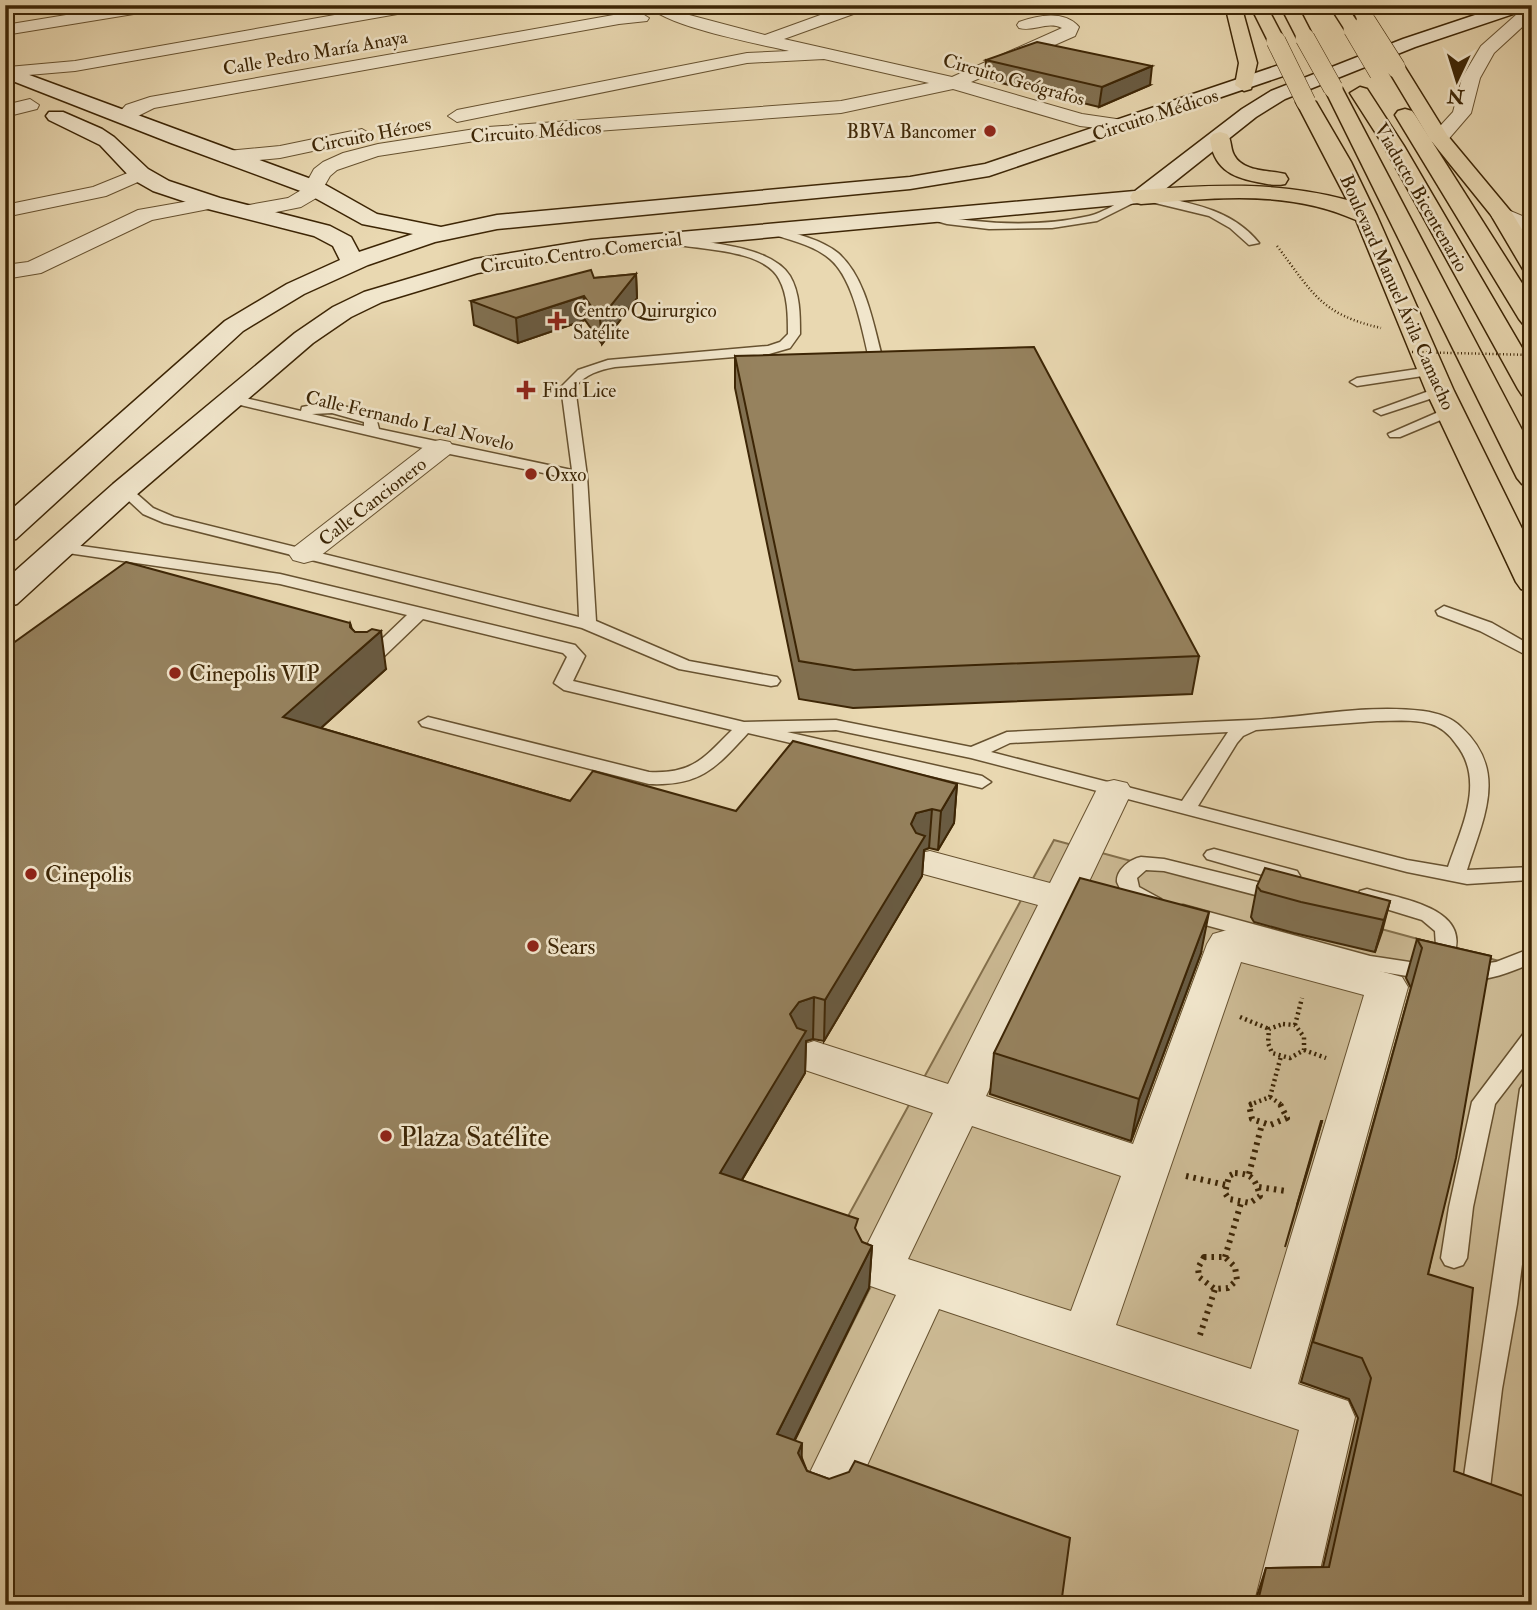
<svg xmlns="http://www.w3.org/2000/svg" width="1537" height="1610" viewBox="0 0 1537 1610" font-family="'IM FELL Double Pica',serif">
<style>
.green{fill:#ccba94;stroke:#84704c;stroke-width:2}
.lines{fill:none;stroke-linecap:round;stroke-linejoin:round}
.lane-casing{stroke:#675230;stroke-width:3}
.street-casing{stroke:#675230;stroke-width:2}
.secondary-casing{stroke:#3c2505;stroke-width:3}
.primary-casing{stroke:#3c2505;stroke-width:3}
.highway-casing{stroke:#3c2505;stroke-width:3}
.path-far2{stroke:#3c2505;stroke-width:2.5;stroke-dasharray:1 2.5;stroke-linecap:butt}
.path-far1{stroke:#3c2505;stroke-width:4.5;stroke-dasharray:2 3.5;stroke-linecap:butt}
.path{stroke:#3c2505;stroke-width:6;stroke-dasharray:2.5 5;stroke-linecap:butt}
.lane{fill:#f1e6cc;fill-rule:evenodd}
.street{fill:#f1e6cc;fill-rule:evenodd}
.secondary{fill:#f1e6cc;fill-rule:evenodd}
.primary{fill:#e9d8b1;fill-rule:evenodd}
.highway{fill:#e9d8b1;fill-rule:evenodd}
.primary-bridge-casing{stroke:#3c2505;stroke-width:20;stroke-linecap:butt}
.highway-bridge-casing{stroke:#3c2505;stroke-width:20;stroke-linecap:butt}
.path-bridge{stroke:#3c2505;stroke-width:2.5;stroke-dasharray:1 2.5;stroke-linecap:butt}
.primary-bridge{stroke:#e9d8b1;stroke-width:19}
.highway-bridge{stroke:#e9d8b1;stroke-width:19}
.wall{fill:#817051;stroke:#3c2505;stroke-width:2}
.shaded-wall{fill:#695b42;stroke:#3c2505;stroke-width:2}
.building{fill:#96825e;stroke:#3c2505;stroke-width:2}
.poi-dot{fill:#8f2418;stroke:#f1e6cc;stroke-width:2.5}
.labels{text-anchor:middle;stroke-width:5;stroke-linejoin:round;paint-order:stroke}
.far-street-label{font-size:19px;fill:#3c2505;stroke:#f1e6cc}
.far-poi-label{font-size:19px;fill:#3c2505;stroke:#f1e6cc;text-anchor:start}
.poi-label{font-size:23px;fill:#3c2505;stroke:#f1e6cc;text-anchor:start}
.near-poi-label{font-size:28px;fill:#3c2505;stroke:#f1e6cc;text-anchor:start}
</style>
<rect width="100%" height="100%" fill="#e9d8b1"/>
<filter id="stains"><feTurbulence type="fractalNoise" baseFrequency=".00286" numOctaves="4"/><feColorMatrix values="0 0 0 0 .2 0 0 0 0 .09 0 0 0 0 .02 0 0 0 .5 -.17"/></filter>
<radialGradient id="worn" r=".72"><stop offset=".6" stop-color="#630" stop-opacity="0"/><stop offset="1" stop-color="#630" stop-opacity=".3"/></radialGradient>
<path class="green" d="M1054,840L1532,970V1605H1059L777,1475L879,1270L829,1251Z"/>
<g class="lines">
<g class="lane-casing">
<g id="lane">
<path d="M1150,195C1190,203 1232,209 1259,243L1249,245L1230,228L1209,216L1147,201L1133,203L1097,221L1052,228L989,229L947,224L921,217L927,214C980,224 1036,228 1089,216C1111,211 1126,193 1150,195Z"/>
<path d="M773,228C794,233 821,239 838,253C868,279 874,331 885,367L883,370H873L871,367C863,336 855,280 830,259C814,245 789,240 769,233L767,231Z"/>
<path d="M670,238C703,242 771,245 790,276C800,293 800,315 800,334L790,348L769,354L615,367C599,370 586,374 575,387L587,476L596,621L689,661L777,677L780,681L777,685L771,686L679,669L582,628L164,523L143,514L117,490L124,486L129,487L153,508L174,517L579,617L573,479L440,452L232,403L225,399L232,395L301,411L302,407C327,401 353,406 376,417L379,429L572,470L561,387L578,370L608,360L768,346L780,342L788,334C788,316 788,295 779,279C763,248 696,250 666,243V239ZM332,413L364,422V426L312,414Z"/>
<path d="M1431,367L1436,368V374L1357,386L1350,382L1357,378Z"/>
<path d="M1440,387L1447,391L1445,394L1381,415L1374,411Z"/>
<path d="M1450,407L1455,408V414L1400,437H1390L1388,434Z"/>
<path d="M60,543L280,574L575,645L585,656L573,681L744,722L836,720L971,747L1007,732C1089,728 1171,723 1252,720C1309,717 1366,704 1423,711C1437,713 1451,717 1461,727C1509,771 1483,818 1467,870L1532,867V880L1467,884L1407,872L971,758L836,730L787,732L982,776L991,782L982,788L748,733C715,769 700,786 649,784L422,726L419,722L428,717L649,772C692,774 703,759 732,730L564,690L554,683L567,657L563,653L423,619L373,667H361L358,663L361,659L407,615L280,584L54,551L52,548ZM1377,721C1395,721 1414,719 1431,724C1441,727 1450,735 1456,744C1486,781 1461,828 1448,867L1407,860L1198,806L1237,743L1243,736L1256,730ZM1228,732L1182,801L991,752L1010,743Z"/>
<path d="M1444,606L1492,623L1532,646V658L1480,631L1438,615L1436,611Z"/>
<path d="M1214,849L1297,871L1300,876L1297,881L1290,883L1207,859L1204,855L1207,851Z"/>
<path d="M1141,857L1164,859L1282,888L1289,890L1292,895L1289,900L1282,902L1164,871L1146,870L1137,878L1139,887L1161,899L1164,904L1161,909C1142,914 1124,900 1117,882C1116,870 1130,859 1141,857Z"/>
<path d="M1367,889C1406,900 1482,910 1448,967L1441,969L1443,973L1440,978L1432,980L1370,970L1176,917L1173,912L1176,907L1183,905L1370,956L1423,964L1431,957L1436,946L1435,931L1422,920L1360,901L1357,896L1360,891Z"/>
<path d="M1532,948V963C1509,973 1480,985 1454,978L1451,973L1454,968L1496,962Z"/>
<path d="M1532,1031V1056L1495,1104L1473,1207L1467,1258L1463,1265L1454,1268L1445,1265L1441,1258L1449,1207L1472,1102L1524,1033Z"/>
<path d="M1532,1081V1185L1517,1304L1502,1389L1488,1504L1484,1513L1474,1517L1464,1513L1460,1504L1520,1089L1524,1083Z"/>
</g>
</g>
<g class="street-casing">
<g id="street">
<path d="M127,5H166L158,10L5,35V25Z"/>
<path d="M391,5H428L420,10L75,71L5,77V67H8L75,61Z"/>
<path d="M647,5H667L678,12L765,35L848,5H872L870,8L784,39L952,77L1062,28C1047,21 1034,32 1019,28L1017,25L1019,22C1038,15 1065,10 1079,27L1075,36L971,82L1082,114L1130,121L1133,125L1123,131L1080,126L953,89L841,113L488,139L378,156L337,170L330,176L318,197L301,207L251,217L243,216L240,211L243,206L288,198L303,189L314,169L323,162L343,153L378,144L488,127L841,101L929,83L824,59L747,63L457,122L448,116L457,110L747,53L789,51C759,44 667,27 647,5Z"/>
<path d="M1532,5V18L1494,53L1480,78L1471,113L1446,142H1432L1429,138L1453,112L1462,78L1481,46L1526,6Z"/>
<path d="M641,13L649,18L647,21L619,24L154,108L124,123L115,117L126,105L150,97L619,14Z"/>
<path d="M30,99L39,105L37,109L5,117V105Z"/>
<path d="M362,129L372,135L369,139L280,158L227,163L220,161L217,157L220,153L227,151L280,146Z"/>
<path d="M140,168L147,170L150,174L147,178L106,196L5,217V205L93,187Z"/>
<path d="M212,197L219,199L223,203L219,207L152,220L41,273L5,279V265L28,262L138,210Z"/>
<path d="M1501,207L1532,220V234L1493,218L1490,213L1493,208Z"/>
<path d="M440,440L450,442L454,448L450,454L315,560L304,563L293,560L289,554L293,548L430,442Z"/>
<path d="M1114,780L1127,783L1132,791L1084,892L1099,896L1105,905L1099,914L1085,918L1073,915L986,1096L1133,1144L1207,944L1213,934L1227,930L1402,977L1408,987L1298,1384L1348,1401L1355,1417L1312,1605H1254L1299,1430L939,1309L846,1511L827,1518L808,1511L800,1493L896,1295L862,1283L855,1269L933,1113L799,1068L792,1057L799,1046L814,1041L948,1084L1038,905L916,872L911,863L916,854L930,851L1050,883L1096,791L1101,783ZM1241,962L1364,995L1251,1369L1116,1325ZM972,1126L1121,1176L1071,1311L908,1259Z"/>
</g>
</g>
<g class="secondary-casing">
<g id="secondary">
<path d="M1505,5H1530L1528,9L1415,47L1285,99L1256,117L1149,202L591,254L478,273L382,302L351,317L313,343L135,496L17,604L5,607V580L113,484L295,333L333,307L364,292L475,259L591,240L1135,191L1242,109L1271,91L1403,39Z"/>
<path d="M1288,62L1295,64L1297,68L1295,72L989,176L910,189L497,229L435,242L368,265L304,294L243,331L16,539L5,541V515L225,321L287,284L340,260L333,246L314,236L204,208L153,191L132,179L100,145L49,120L46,116L49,112H63L102,129L114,137L148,169L169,181L220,198L330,226L351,237L359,252L413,234L362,224L306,193L171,143L5,78V66L322,183L377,214L441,227L497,215L910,177L985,164Z"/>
</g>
</g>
<g class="primary-casing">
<g id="primary">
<path d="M1225,5H1241L1257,63L1251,89L1244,91L1235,85L1239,63Z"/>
<path d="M1250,5H1266L1285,41L1282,45H1270Z"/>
<path d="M1350,5H1366L1375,21L1372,25H1360Z"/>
<path d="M1396,62L1403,64L1447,135L1512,213L1532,246V273L1524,271L1491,215L1429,138L1387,68Z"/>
<path d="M1306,96L1316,102L1351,162L1377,216L1454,391L1532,549V592L1521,589L1516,582L1426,391L1356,220C1287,189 1214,198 1141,204L1133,202L1130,197L1133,192L1141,190C1212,185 1278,181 1347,200L1296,102Z"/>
<path d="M1220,132L1227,134C1232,140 1230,148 1234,155C1243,172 1268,170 1285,174L1288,179L1285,184C1275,186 1267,184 1257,182C1230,177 1213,167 1210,138L1213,134Z"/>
</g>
</g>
<g class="highway-casing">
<g id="highway">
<path d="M1280,5H1297L1314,38L1311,42H1299Z"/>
<path d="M1329,5H1346L1362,29L1359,33H1347Z"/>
<path d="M1333,82L1342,88L1532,449V487L1522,484L1517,478L1324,88Z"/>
<path d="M1360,87L1367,89L1404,146L1532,365V397L1522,395L1518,389L1384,146L1350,93Z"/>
<path d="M1405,109L1412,111L1415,115L1532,299V327L1523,324L1519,319L1395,115L1398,111Z"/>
</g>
</g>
<path class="path-far2" d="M1277,246C1313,293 1320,314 1381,328"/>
<g class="path-far1">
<path d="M1240,1017L1269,1029"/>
<path d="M1283,1024L1295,1025L1304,1037V1050L1290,1058L1272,1053L1268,1043L1269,1029Z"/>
<path d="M1295,1025L1302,998"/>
<path d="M1304,1050L1326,1058"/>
<path d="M1270,1097L1282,1105"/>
<path d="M1270,1097L1281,1056"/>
<path d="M1249,1105L1270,1097"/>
</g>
<g class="path">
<path d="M1252,1104L1249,1105L1252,1119L1270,1125L1287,1118L1280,1104"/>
<path d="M1235,1173C1253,1174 1255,1179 1260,1196L1250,1203L1229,1199L1225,1193L1229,1176Z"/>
<path d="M1249,1174L1262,1124"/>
<path d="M1186,1176L1226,1185"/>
<path d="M1259,1187L1286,1191"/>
<path d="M1204,1257H1225L1235,1267L1237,1280L1228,1288L1215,1289L1199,1277L1198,1268Z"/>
<path d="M1225,1257L1241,1203"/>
<path d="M1200,1335L1215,1289"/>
</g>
<use href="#lane" class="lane"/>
<use href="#street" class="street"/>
<use href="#secondary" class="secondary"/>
<use href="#primary" class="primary"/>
<use href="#highway" class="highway"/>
<g class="primary-bridge-casing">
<g id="primary-bridge">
<path d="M1366,21L1396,68"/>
<path d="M1276,41L1306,102"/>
</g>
</g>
<g class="highway-bridge-casing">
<g id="highway-bridge">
<path d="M1353,29L1379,73"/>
<path d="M1305,38L1333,88"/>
</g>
</g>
<path class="path-bridge" d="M1412,352L1532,355"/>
<use href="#primary-bridge" class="primary-bridge"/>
<use href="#highway-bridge" class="highway-bridge"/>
</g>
<g class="wall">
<path d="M986,60L1150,85L1099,107L985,79Z"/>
<path d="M636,274L637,298L602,344L585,320L518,343L474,325L471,301L594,278Z"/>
<path d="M735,356L1199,656L1192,694L853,708L799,699L735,388Z"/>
<path d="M350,623L352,629L386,669L321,728L570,801L736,811L957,784L954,823L938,850L929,848L924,850L922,876L824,1041L813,1039L806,1041L805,1073L742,1180L857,1234L862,1242L872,1246L869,1288L795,1440L807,1471L829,1479L1070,1538L5,1605Z"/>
<path d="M1257,886L1390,901L1375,952L1294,933L1254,922L1251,917Z"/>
<path d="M1417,939L1491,956L1428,1274L1454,1471L1532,1605H1254L1266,1568L1323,1567L1358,1418L1349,1399L1301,1382L1411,988L1406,978Z"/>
<path d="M1201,953L1131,1141L990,1094L994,1053Z"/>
</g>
<g class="shaded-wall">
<path d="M1152,66L1150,85L1099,107L1102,87Z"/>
<path d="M636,274L637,298L602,344L600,319Z"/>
<path d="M584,296L585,320L518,343L516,318Z"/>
<path d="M350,623L356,653L381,631L386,669L290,756L283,717L350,627Z"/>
<path d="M957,784L954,823L938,850L941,811Z"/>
<path d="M932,809L929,848L924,850L922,876L824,1041L825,1000L916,813Z"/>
<path d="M1390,901L1382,932L1375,952L1384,920Z"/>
<path d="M1209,912L1201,953L1131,1141L1139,1099Z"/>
<path d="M814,997L813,1039L806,1041L805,1073L721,1215L720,1173L790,1014L799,1002Z"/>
<path d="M1322,1121L1310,1163L1285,1247L1297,1205Z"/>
<path d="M872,1246L869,1288L777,1475V1434Z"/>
<path d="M802,1443L801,1484L798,1453Z"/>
</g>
<g class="building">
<path d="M1037,42L1152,66L1102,87L986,60Z"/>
<path d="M591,270L594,278L636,274L600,319L584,296L516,318L471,301Z"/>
<path d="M1034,347L1199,656L854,670L799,661L735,356Z"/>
<path d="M126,562L350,623V627L355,632H367L372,629L381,631L283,717L570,801L593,771L736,811L793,741L957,784L941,811L932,809L916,813L911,824L916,833L925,836L825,1000L814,997L799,1002L790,1014L797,1028L806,1031L720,1173L858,1219L855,1228L862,1242L872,1246L777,1434L802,1443L798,1453L807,1471L829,1479L849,1472L855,1461L1070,1538L1061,1605H5V649Z"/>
<path d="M1265,868L1390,901L1384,920L1301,902L1261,891L1257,886Z"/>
<path d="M1080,878L1209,912L1139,1099L994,1053Z"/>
<path d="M1417,939L1491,956L1456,1158L1428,1274L1473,1288L1454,1471L1532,1499V1605H1257L1266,1568L1329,1567L1371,1378L1362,1358L1313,1342L1422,948Z"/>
<path d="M1321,1121H1322L1297,1205Z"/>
</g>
<g class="poi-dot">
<circle cx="990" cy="131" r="7"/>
<path d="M553.5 310.5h7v7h7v7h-7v7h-7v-7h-7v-7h7z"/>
<path d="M522.5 379.5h7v7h7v7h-7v7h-7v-7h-7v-7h7z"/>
<circle cx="531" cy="474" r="7"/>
<circle cx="175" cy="673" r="7"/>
<circle cx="31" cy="874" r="7"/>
<circle cx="533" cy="946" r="7"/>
<circle cx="386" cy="1136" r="7"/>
</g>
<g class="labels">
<g class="far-street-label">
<text transform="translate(315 52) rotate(-10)" y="7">Calle Pedro María Anaya</text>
<text transform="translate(1014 79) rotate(16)" y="7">Circuito Geógrafos</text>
<text transform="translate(1155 114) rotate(-18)" y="7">Circuito Médicos</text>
<text transform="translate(536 131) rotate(-4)" y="7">Circuito Médicos</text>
<text transform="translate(371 134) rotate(-11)" y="7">Circuito Héroes</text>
<text transform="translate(1422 197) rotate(60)" y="7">Viaducto Bicentenario</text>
<text transform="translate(581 252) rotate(-8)" y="7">Circuito Centro Comercial</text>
<text transform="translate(1398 292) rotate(66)" y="7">Boulevard Manuel Ávila Camacho</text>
<text transform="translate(410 420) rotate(13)" y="7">Calle Fernando Leal Novelo</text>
<text transform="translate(372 501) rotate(-38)" y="7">Calle Cancionero</text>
</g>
<g class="far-poi-label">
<text x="976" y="138" text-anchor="end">BBVA Bancomer</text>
<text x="573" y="317">Centro Quirurgico<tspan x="573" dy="22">Satélite</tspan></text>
<text x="542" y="397">Find Lice</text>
<text x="545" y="481">Oxxo</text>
</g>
<g class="poi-label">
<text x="189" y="681">Cinepolis VIP</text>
<text x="45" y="882">Cinepolis</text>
<text x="547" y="954">Sears</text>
</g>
<g class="near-poi-label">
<text x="400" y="1146">Plaza Satélite</text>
</g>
</g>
<rect width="1537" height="1610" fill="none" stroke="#e9d8b1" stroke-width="28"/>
<rect x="7" y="7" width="1523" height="1596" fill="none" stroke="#3c2505" stroke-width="3.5"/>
<rect x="14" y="14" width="1509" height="1582" fill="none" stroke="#3c2505" stroke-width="2"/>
<g transform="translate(1457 80) rotate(184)" stroke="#f1e6cc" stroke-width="5" paint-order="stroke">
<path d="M0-5L12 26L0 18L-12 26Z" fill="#3c2505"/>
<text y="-10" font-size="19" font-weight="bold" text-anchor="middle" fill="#3c2505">N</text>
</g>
<rect width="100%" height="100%" filter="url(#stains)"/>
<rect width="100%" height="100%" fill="url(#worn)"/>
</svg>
